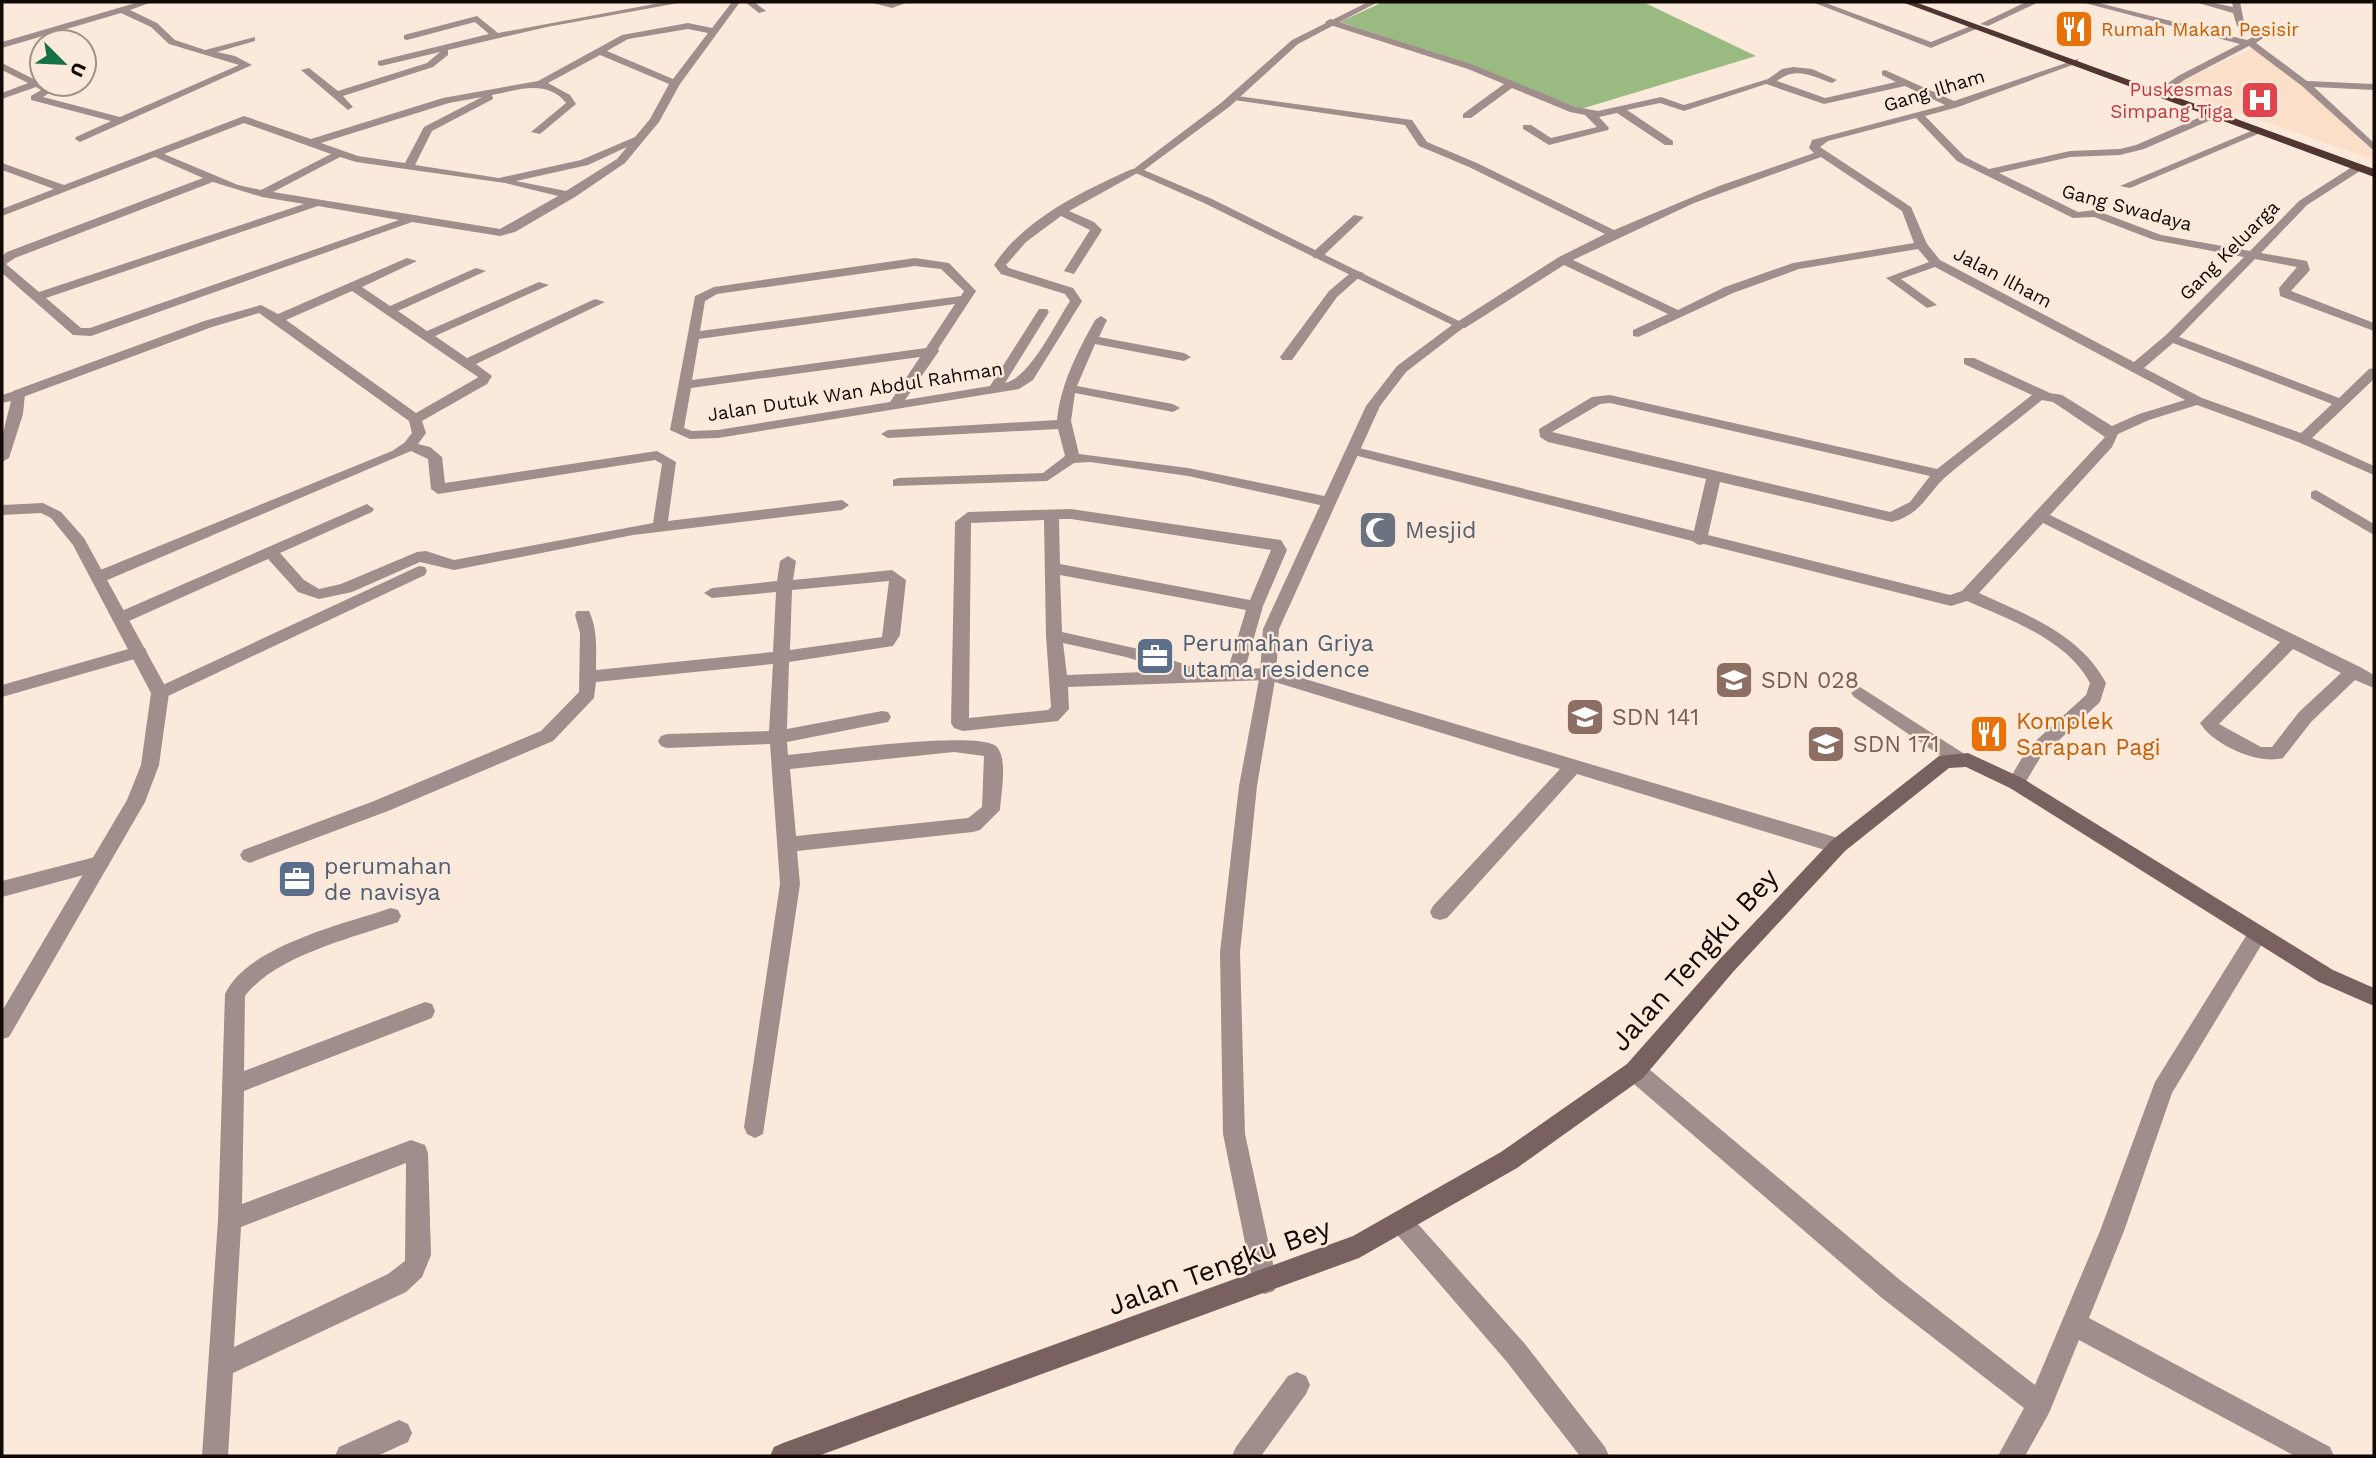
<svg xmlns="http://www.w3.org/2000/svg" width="2376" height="1458" viewBox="0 0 2376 1458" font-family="'Work Sans',sans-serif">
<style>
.built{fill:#fcdfc9}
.forest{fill:#99bb82}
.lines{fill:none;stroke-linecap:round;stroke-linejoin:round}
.minor{fill:#9f8e8c;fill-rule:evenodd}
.tertiary{fill:#9f8e8c;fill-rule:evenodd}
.secondary{fill:#78615f;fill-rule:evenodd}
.trunk{fill:#513532;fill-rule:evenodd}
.labels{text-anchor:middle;stroke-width:5;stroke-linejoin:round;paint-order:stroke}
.far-food-label{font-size:19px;fill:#c56008;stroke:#fbeadc;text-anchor:start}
.far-health-label{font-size:19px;fill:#be3a42;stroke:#fbeadc;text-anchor:end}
.far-street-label{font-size:19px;fill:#130904;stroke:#fbeadc}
.worship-label{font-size:23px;fill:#5b616d;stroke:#fbeadc;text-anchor:start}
.service-label{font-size:23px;fill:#4e5e75;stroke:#fbeadc;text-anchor:start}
.education-label{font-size:23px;fill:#785e54;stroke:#fbeadc;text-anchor:start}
.food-label{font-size:23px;fill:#c56008;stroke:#fbeadc;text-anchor:start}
.near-street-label{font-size:28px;fill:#130904;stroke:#fbeadc}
</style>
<rect width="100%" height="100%" fill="#fbeadc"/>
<path class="built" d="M2251,49H2259L2331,110L2374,154V160L2173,90L2184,80Z"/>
<path class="forest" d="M1383,2H1643L1756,56L1581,109L1475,66L1340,22Z"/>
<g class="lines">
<g class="minor">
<path d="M139,2H152L130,10L157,23L175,40L205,50L255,37V41L217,52L235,56L252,65L80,142L75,139L76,137L111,121L31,100V96L41,90L36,87L2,99V93L28,83L2,70V63L51,88V92L43,97L120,117L239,65L169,44L151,27L121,13L2,48V42Z"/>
<path d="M665,2H684L547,27L448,50V55L433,67L343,96L353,107L348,110L301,70L309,68L338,91L427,63L440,52L381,66L378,65V61L489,34L475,22L407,40L404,39V35L477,16L498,33Z"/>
<path d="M732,2H740L680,84L659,122L625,163L575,197L515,232L500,236L412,222L91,336L73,335L2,273V256L7,252L203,178L155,157L2,216V209L54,189L2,170V163L64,185L244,116L311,139L443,98L538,81L622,35L688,23L712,28ZM688,29L708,33L673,79L607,51L628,39ZM600,55L669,84L650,119L635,137L581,160L499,178L415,165L432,131L493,99L492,95C518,90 547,79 566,103L531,132L540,134L576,104L570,95L548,83ZM482,97L424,127L405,163L358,156L321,143L449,103ZM244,123L331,154L261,190L238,185L164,154ZM627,147L617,159L566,191L516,181L588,165ZM340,157L356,162L505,183L558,196L500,229L273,192ZM213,182L262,197L304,204L39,292L6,264L15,258ZM318,206L399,220L90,328H81L46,298Z"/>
<path d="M745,2H754L766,11L759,13Z"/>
<path d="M869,2H909L892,8Z"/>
<path d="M1812,2H1823L1931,42L1973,25L1981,27L1931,48Z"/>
<path d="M2026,2H2039L1988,26L1980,24Z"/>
<path d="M2081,2H2095L2247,40L2253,37L2251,31L2237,26L2233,13L2195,2H2209L2233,7L2232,2H2240L2244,22L2260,29L2263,38L2256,43L2307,81L2374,84V90L2314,87L2374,143V151L2302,86L2249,46L2184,80L2165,95H2157V91L2178,76L2240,44Z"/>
<path d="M1330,19L1474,65L1576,107L1598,111L1661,97L1684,105L1768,79L1782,69L1793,67L1812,69L1837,80L1832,83C1812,76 1796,66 1777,81L1825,98L1896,82L1882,75V71L1885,70L1954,101L2078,59V63L1958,107L1925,116L1965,157L1989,169L2070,151L2120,149L2136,145L2212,112H2220V116L2144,149L2120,155L2070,157L1999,173L2078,212L2095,210L2161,235L2250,251L2299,201L2355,165H2363V169L2307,205L2261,253L2307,261L2310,270L2291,291L2374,323V331L2280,296L2279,288L2297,267L2255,259L2179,337L2339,398L2369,369L2374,368V379L2312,438L2374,466V475L2298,442L2197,405L2149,420L2118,434L2112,447L2050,515L2360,667L2374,675V688L2355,680L2311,722L2283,758C2259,765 2213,745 2200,723L2280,642L2043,523L1979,593C2027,615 2080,634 2106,683L2100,702L2040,758L2022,788H2010L2007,783L2028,748L2086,695L2090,683C2066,639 2010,620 1967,601L1951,606L1704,544L1699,545L1692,541L1350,454V448L1355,447L1694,531L1706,479L1548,442L1540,437L1539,429L1592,397L1610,395L1937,469L2032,395L1964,364V358H1974L2050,393L2062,395L2112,426L2139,414L2185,400L1935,267L1901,279L1937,305L1927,308L1886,278L1929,262L1918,249L1799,269L1733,293L1638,337L1633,336V330L1668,314L1564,265L1465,328H1457V322L1559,257L1605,234L1469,167L1419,146L1405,125L1234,100L1230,99V95L1412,120L1427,142L1477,163L1614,230L1719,186L1814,153L1809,148L1812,140L1945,105L1905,86L1824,104L1766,84L1684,111L1660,103L1627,110L1673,141V145H1665L1617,113L1599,117L1609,128L1608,130L1549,145L1523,129V125H1531L1551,138L1597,127L1585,115L1570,112L1512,88L1471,118H1463V114L1504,84L1468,69L1327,24L1325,22ZM1916,118L1957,161L2073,218L2094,217L2154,240L2244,257L2166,335L2134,362L1940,260L1927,244L1911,207L1820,147L1828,141ZM1821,157L1902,211L1914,243L1793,263L1725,287L1678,310L1573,260L1694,203ZM2173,343L2332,404L2301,433L2202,398L2144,368ZM2042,400L2053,402L2105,437L1962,591L1950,595L1708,535L1720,482L1892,522C1923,514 1927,492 1949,474C1979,449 2011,425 2042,400ZM1610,403L1930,476L1910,502L1890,512L1552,432L1600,404ZM2293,649L2341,673L2299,712L2272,747H2261L2219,724Z"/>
<path d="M2256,129L2265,131L2130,188L2120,186Z"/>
<path d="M1132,169L1141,171L1069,211L1094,222L1102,230L1074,274L1064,271L1090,230L1061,216L1026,242L1006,265L1009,268L1073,288L1082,301L1033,380L1019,389L718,438L690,439L670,430L695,296L714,287L915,258L949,263L976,291L938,349L939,351L905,400L990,386L1039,309H1047L1049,312L1005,383C1030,378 1056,322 1070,301L1065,294L1001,274L994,265C1024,219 1083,191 1132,169ZM915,266L941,269L964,291L961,296L700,331L705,301L717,294ZM955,304L926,348L692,380L699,339ZM920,357L890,402L718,430L692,431L684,428L691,388Z"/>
<path d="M1354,215L1364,217L1321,258H1313V252Z"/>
<path d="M407,258L417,261L362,287L390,306L476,268L486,271L398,311L427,331L539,282L549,285L435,336L467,358L595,299L605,302L476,364L492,376L487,384L422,421L426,433L418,444L430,447L442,457L445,483L657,451L676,462L668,521L842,500L849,505L842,510L633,535L454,570L420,562L352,592L319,599L298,592L268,559L129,621H117L115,617L117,613L367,504L374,509L372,512L280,553L304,580L319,589L341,584L417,552L426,551L454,560L653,523L662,464L655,460L438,494L431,489L428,459L411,451L105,581H93L91,577L93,573L392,451L404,443L412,433L409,421L259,313L212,327L23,397H13V391L204,321L261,305L278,314ZM352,291L478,377L477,378L416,413L286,320Z"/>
<path d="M1354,270L1364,273L1337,297L1292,360H1282L1280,357L1329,291Z"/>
<path d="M1101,316L1107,320L1099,337L1184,353L1191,357L1184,361L1095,344L1077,386L1173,404L1180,408L1173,412L1075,393L1071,421L1079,454L1188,468L1329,497L1336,502L1334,505L1329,507L1188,476L1090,462L1074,463L1047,481L893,486V480L898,478L1043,473L1065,456L1058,429L888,438L881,434L888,430L1057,420C1061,383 1077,353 1095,320Z"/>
<path d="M2316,490L2374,524V535L2311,498V492Z"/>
<path d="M1071,509L1281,540L1287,550L1263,606L1245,669L1268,668L1838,838L1845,841L1847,846L1845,851L1838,854L1577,774L1447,918L1440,920L1433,918L1430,912L1433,906L1560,769L1268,680L1068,687L1069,709L1058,721L963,731L954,728L951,723L955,522L968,512ZM1059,519H1071L1271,550L1250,600L1060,564ZM1044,520L1046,636L1051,707L1048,710L969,718L971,523ZM1060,575L1246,610L1228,669L1201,670L1143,650L1062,632ZM1063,643L1126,657L1171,671L1067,675Z"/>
<path d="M788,556L796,561L793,580L892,570L906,580L900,635L893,646L789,662L787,729L882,711L888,712L891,717L888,722L787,742L788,755C819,752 982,729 997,747C1008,760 1001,793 1000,810L980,830L973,832L797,851L800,884L763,1134L755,1138L747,1134L744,1127L780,884L770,744L667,748L661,746L658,741L661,736L667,734L769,731L773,664L596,682L594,698L553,741L388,811L257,860L250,863L243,860L240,855L243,850L374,801L541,731L579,692L580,633L575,615L577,611H589C598,630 596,650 596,670L773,652L776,592L712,598L704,593L712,588L777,581L780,561ZM889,581L882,637L790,650L792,590ZM954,752L984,756L982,807L968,818L796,836L790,769Z"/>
<path d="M419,566L425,567L427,571L425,575L166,697L160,699L151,693L154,689Z"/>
<path d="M139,646L145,648L147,652L145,656L2,697V685Z"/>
<path d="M1860,687L1963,753L1966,758L1963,763H1951L1854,697L1851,693Z"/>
<path d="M99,856L106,859L109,864L106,869L2,897V881Z"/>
<path d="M391,908L398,910L401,916L398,922C352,938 275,956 245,996L244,1071L425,1002L432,1004L435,1011L432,1018L244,1091L242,1204L411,1140L425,1145L428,1153L431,1255L422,1277L406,1292L233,1373L228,1456H202L218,1220L225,994C247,946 344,924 391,908ZM406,1163L405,1261L388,1274L234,1347L241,1227Z"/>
<path d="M2258,926L2265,928L2268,934L2172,1093L2124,1231L2089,1318L2330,1447L2334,1456H2295L2079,1340L2049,1413L2025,1456H1998L2024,1408L1882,1298L1627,1078L1624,1071L1627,1064L1635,1061L1643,1064L1900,1280L2035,1385L2100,1231L2155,1082L2251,928Z"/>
<path d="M1401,1210L1409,1214L1525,1344L1605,1447L1609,1456H1580L1507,1362L1393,1230L1389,1222L1393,1214Z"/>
<path d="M1297,1372L1306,1376L1310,1385L1306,1394L1261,1456H1232L1236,1447L1288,1376Z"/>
<path d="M399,1420L408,1424L412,1433L408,1442L377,1456H335L339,1447Z"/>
</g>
<g class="tertiary">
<path d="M1368,2H1378L1298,44L1229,107L1144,170L1212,199L1467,325L1406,372L1380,406L1279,629L1276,674L1257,786L1240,952L1245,1134L1277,1282L1274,1291L1265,1294L1256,1291L1253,1282L1223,1134L1220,952L1239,786L1260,674L1263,629L1366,406L1397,366L1452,325L1204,203L1131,171L1221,103L1292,40Z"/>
<path d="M18,390L25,394L23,414L9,458L2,462V437L11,401L2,403V395Z"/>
<path d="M43,503L61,512L84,538L169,693L159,765L145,802L9,1037L2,1039V1011L127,800L141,765L151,693L73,545L51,518L41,513L2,515V505Z"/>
</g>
<path class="secondary" d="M1968,753L2022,778L2333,970L2374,988V1006L2319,982L2010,788L1966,767L1949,768L1845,851L1733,972L1643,1078L1517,1168L1359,1258L818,1456H770L774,1447L783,1443L1353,1236L1501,1152L1627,1064L1719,960L1831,841L1939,756Z"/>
<path class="trunk" d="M1902,2H1915L2374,169V177Z"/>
</g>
<defs>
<g id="restaurant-square" transform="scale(2.0125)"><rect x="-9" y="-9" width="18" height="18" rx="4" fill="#e8710a" stroke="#fbeadc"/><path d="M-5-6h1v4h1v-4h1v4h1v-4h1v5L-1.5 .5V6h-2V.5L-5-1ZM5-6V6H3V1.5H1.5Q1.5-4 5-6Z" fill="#fff"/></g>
<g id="hospital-square" transform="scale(2.0125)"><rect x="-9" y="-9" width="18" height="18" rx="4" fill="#e0444e" stroke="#fbeadc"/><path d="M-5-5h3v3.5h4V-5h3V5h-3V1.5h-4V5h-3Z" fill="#fff"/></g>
<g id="mosque-square" transform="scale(2.0125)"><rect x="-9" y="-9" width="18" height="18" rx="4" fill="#6b7280" stroke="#fbeadc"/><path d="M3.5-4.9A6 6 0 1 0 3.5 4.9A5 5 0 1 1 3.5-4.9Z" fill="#fff"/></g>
<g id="office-square" transform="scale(2.0125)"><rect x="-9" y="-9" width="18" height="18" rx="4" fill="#5c6f8a" stroke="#fbeadc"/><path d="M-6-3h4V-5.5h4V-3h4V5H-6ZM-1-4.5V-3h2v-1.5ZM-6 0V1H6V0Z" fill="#fff"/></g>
<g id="school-square" transform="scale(2.0125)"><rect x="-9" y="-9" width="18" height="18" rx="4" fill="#8d6e63" stroke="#fbeadc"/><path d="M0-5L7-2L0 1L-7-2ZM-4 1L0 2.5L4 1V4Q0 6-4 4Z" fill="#fff"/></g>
</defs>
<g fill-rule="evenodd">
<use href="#restaurant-square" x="2074" y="29"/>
<use href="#hospital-square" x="2260" y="100"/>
<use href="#mosque-square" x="1378" y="530"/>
<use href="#office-square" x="1155" y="656"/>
<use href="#school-square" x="1734" y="680"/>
<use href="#school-square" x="1585" y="717"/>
<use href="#restaurant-square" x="1989" y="734"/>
<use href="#school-square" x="1826" y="744"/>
<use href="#office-square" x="297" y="879"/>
</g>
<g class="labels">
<g class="far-food-label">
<text x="2101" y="36">Rumah Makan Pesisir</text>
</g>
<g class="far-health-label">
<text x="2233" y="96">Puskesmas<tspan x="2233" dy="22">Simpang Tiga</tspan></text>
</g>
<g class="far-street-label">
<text transform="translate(1934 90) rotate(-17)" y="7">Gang Ilham</text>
<text transform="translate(2127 207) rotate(15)" y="7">Gang Swadaya</text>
<text transform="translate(2229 250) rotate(-45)" y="7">Gang Keluarga</text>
<text transform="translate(2003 277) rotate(28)" y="7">Jalan Ilham</text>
<text transform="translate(855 391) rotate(-9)" y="7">Jalan Dutuk Wan Abdul Rahman</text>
</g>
<g class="worship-label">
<text x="1405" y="538">Mesjid</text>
</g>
<g class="service-label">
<text x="1182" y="651">Perumahan Griya<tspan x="1182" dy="26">utama residence</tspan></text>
<text x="324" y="874">perumahan<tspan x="324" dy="26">de navisya</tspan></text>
</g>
<g class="education-label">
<text x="1761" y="688">SDN 028</text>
<text x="1612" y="725">SDN 141</text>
<text x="1853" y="752">SDN 171</text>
</g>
<g class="food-label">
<text x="2016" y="729">Komplek<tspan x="2016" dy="26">Sarapan Pagi</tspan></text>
</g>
<g class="near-street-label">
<text transform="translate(1694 959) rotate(-48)" y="10">Jalan Tengku Bey</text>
<text transform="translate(1219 1266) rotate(-20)" y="10">Jalan Tengku Bey</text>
</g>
</g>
<rect width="2376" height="1458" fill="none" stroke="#130904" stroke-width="7"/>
<g transform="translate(63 63) rotate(114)"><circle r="33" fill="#fbeadc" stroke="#9e9086" stroke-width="2"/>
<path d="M0-5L12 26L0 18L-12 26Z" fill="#147247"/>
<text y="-10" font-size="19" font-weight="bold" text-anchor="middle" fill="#130904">U</text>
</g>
</svg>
